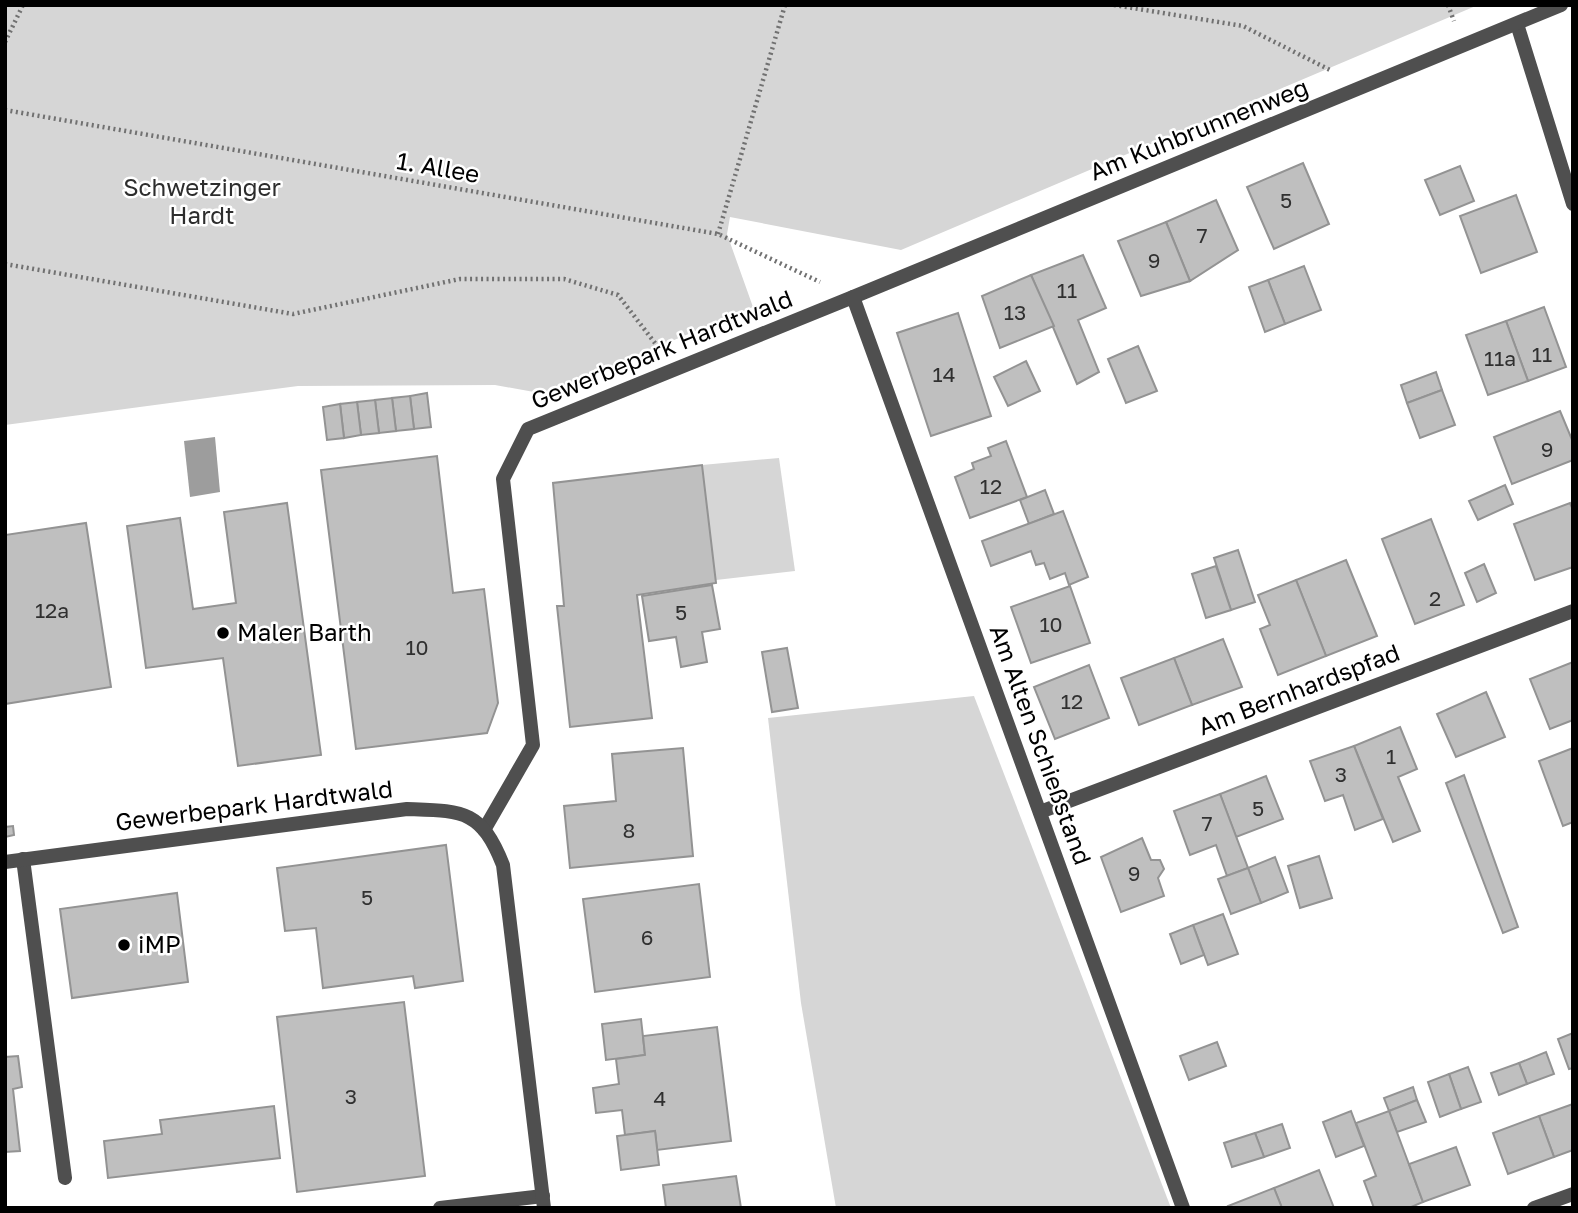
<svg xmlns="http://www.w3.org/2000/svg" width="1578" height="1213" viewBox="0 0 1578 1213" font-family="'Golos Text',sans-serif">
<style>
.green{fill:#d6d6d6}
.water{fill:#9d9d9d}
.building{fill:#bfbfbf;stroke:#939393;stroke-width:2}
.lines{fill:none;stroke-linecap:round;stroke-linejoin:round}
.path{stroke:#717171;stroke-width:4.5;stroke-dasharray:2 3.5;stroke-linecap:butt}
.service{stroke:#4f4f4f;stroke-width:14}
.minor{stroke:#4f4f4f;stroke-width:14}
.poi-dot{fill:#000;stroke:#fff;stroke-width:2.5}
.labels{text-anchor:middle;stroke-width:5;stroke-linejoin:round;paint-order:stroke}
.number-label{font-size:21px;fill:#303030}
.street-label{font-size:24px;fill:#000;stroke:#fff}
.park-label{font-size:24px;fill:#2d2d2d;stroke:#fff}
.poi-label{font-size:24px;fill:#000;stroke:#fff;text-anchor:start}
</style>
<rect width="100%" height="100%" fill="#fff"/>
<g class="green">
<path d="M5,5H1478L901,250L730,217L727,234L753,307L545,394L495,385L298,386L5,425Z"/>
<path d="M779,458L795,571L716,580L702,465Z"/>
<path d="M974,696L1171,1208H836L801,1003L768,718Z"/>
</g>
<path class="water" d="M215,437L220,492L190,497L184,441Z"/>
<g class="building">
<path d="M1303,163L1329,224L1274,249L1247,187Z"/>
<path d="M1460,166L1474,201L1440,215L1425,180Z"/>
<path d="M1516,195L1537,252L1481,273L1460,216Z"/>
<path d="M1216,200L1238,250L1190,281L1166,222Z"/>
<path d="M1166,222L1190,281L1141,296L1118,241Z"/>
<path d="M1083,255L1106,308L1078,320L1099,372L1077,384L1031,275Z"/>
<path d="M1304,266L1321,310L1285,324L1268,280Z"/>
<path d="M1031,275L1054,326L1000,348L982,296Z"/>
<path d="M1268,280L1285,324L1265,332L1249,287Z"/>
<path d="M1544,307L1566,367L1528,381L1506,321Z"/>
<path d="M958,313L991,416L931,436L897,333Z"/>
<path d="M1506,321L1528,381L1488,395L1466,335Z"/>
<path d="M1138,346L1157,391L1126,403L1108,359Z"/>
<path d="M1026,361L1040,391L1008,406L994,377Z"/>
<path d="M1436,372L1442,390L1407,403L1401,385Z"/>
<path d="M1442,390L1455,425L1420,438L1407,403Z"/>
<path d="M427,393L431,427L414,429L410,396Z"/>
<path d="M410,396L414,429L396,431L392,398Z"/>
<path d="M392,398L396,431L379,433L375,400Z"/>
<path d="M375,400L379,433L361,435L357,402Z"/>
<path d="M357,402L361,435L344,438L340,404Z"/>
<path d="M340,404L344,438L327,440L323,407Z"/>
<path d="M1560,411L1573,442V460L1512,484L1494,437Z"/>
<path d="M1006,441L1027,497L970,518L955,477L974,469L972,463L991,456L988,448Z"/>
<path d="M437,456L453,593L484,589L498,703L487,733L356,749L321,470Z"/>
<path d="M702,465L716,583L637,595L652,718L570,727L557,606H564L553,483Z"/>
<path d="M1505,485L1513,504L1478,520L1469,501Z"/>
<path d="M1045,490L1054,514L1029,524L1020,500Z"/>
<path d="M287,503L321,755L238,766L223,658L146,668L127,526L180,518L193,609L236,603L224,512Z"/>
<path d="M1570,503L1573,510V567L1535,580L1514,524Z"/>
<path d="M1063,511L1088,577L1069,585L1065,573L1050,579L1044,563L1036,565L1031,551L991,566L982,541Z"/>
<path d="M1431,519L1464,605L1415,624L1382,539Z"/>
<path d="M86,523L111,687L5,704V535Z"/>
<path d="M1238,550L1255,602L1231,610L1214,558Z"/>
<path d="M1346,560L1377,636L1326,656L1296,580Z"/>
<path d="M1484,564L1496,593L1477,602L1465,573Z"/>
<path d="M1216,566L1231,610L1206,618L1192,574Z"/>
<path d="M1296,580L1326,656L1278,675L1260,629L1270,625L1258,595Z"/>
<path d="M712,585L720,629L702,632L707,662L681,667L676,637L649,641L642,596Z"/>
<path d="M1070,586L1090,643L1031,663L1011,607Z"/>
<path d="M1223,639L1242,687L1192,705L1174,658Z"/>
<path d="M787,648L798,708L772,712L762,652Z"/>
<path d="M1174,658L1192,705L1139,725L1121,678Z"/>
<path d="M1573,662V720L1550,729L1530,679Z"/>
<path d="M1089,665L1109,718L1055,739L1034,687Z"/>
<path d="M1486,692L1505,737L1456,757L1437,714Z"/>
<path d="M1400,727L1417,769L1398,777L1420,831L1393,842L1354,746Z"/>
<path d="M1354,746L1383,819L1355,830L1343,795L1325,801L1310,761Z"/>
<path d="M683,748L693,856L570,868L564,806L616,801L612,754Z"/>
<path d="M1573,748V822L1563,826L1539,761Z"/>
<path d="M1464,775L1518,927L1503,933L1446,783Z"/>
<path d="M1266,776L1283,819L1236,837L1220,794Z"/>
<path d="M1220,794L1248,868L1227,876L1216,845L1190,855L1174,811Z"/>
<path d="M13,826L14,835L5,837V827Z"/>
<path d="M1142,838L1151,860H1160L1164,869L1158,878L1164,896L1121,912L1101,857Z"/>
<path d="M446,845L463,981L415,988L413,976L323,988L316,928L285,931L277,868Z"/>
<path d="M1319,856L1332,898L1300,908L1288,866Z"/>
<path d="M1275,857L1288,892L1261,903L1248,868Z"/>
<path d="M1248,868L1261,903L1231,914L1218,879Z"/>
<path d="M699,884L710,977L595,992L583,899Z"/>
<path d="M177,893L188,982L72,998L60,909Z"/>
<path d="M1223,914L1238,954L1208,965L1193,925Z"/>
<path d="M1193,925L1204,955L1181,964L1170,934Z"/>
<path d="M404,1002L425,1176L297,1192L277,1017Z"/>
<path d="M641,1019L645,1055L606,1060L602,1024Z"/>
<path d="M717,1027L731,1141L657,1150L655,1131L625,1135L622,1110L596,1113L593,1088L619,1084L616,1059L645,1055L643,1036Z"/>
<path d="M1573,1033V1068L1569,1069L1558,1039Z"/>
<path d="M1217,1042L1226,1066L1189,1080L1180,1056Z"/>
<path d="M1546,1052L1554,1074L1527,1084L1519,1063Z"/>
<path d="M18,1056L22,1087L13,1089L20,1151L5,1152V1057Z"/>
<path d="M1519,1063L1527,1084L1499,1095L1491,1073Z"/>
<path d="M1468,1067L1481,1102L1461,1109L1449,1074Z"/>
<path d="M1449,1074L1461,1109L1440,1117L1428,1082Z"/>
<path d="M1413,1087L1417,1100L1389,1111L1384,1098Z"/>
<path d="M1417,1100L1426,1122L1397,1132L1389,1111Z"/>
<path d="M1573,1104V1150L1554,1157L1539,1116Z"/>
<path d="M274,1106L280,1158L108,1178L104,1141L162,1134L160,1120Z"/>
<path d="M1351,1111L1364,1146L1336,1157L1323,1122Z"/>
<path d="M1389,1111L1423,1202L1409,1208H1374L1364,1181L1376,1176L1356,1123Z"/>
<path d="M1539,1116L1554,1157L1508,1174L1493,1133Z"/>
<path d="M1282,1124L1290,1148L1264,1157L1255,1133Z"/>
<path d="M655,1131L659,1165L621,1170L617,1136Z"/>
<path d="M1255,1133L1264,1157L1232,1167L1224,1143Z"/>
<path d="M1456,1147L1470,1185L1423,1202L1409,1164Z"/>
<path d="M1319,1170L1334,1208H1282L1274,1188Z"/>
<path d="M736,1176L741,1208H666L663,1185Z"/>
<path d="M1274,1188L1282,1208H1229L1228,1206Z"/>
</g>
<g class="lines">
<g class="path">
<path d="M1114,5L1243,26L1332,71"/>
<path d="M1448,5L1454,21"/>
<path d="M5,42L23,5"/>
<path d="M5,110L718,234L820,282"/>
<path d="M718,234L785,5"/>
<path d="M5,264L293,314L460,279H564L618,295L658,347"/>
</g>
<g class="service">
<path d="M484,830L533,745L503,479L528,429L853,297"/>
<path d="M440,1208L543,1196"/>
</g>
<g class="minor">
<path d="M1517,24L1573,204"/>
<path d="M1040,812L1573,611"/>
<path d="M23,859L65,1178"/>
<path d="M5,862L407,809C462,811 481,809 503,865L544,1208"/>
<path d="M1183,1208L853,297L1561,5"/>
<path d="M1534,1208L1573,1194"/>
</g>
</g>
<g class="poi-dot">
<circle cx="223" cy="633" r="7"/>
<circle cx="124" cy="945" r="7"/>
</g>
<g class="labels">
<g class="number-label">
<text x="1286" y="208">5</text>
<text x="1202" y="243">7</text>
<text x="1154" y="268">9</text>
<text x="1067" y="298">11</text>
<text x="1015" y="320">13</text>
<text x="1542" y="362">11</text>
<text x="1500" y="366">11a</text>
<text x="944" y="382">14</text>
<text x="1547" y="457">9</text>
<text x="991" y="494">12</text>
<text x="1435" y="606">2</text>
<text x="52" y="618">12a</text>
<text x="681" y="620">5</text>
<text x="1051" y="632">10</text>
<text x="417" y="655">10</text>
<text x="1072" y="709">12</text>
<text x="1391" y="764">1</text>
<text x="1341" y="782">3</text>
<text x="1258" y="816">5</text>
<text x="1207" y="831">7</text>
<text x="629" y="838">8</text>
<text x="1134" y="881">9</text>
<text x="367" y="905">5</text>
<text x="647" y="945">6</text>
<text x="351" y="1104">3</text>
<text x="660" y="1106">4</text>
</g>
<g class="street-label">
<text transform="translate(1199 130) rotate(-22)" y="8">Am Kuhbrunnenweg</text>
<text transform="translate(438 168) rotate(10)" y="8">1. Allee</text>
<text transform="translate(662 350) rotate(-22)" y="8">Gewerbepark Hardtwald</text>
<text transform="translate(1299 690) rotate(-21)" y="8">Am Bernhardspfad</text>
<text transform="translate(1040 745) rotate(70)" y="8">Am Alten Schießstand</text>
<text transform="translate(254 806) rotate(-7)" y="8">Gewerbepark Hardtwald</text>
</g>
<g class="park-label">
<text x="202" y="196">Schwetzinger<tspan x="202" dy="28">Hardt</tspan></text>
</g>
<g class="poi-label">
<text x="237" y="641">Maler Barth</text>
<text x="138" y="953">iMP</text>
</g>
</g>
<rect width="1578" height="1213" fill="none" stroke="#000000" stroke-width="14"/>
</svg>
